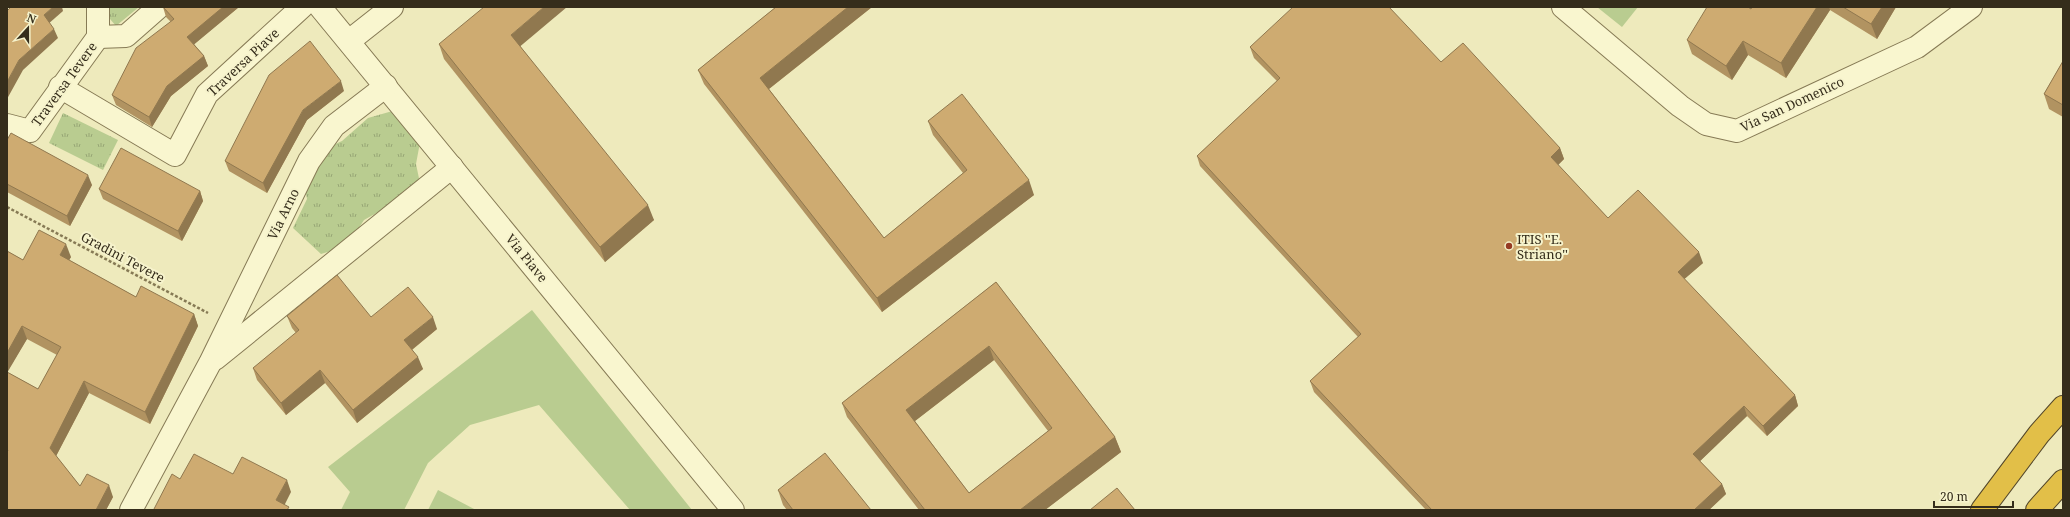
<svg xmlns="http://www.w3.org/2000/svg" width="2070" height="517" viewBox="0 0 2070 517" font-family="'Noto Serif',serif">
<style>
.grass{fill:#b9cc90}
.park{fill:url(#park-tufts)}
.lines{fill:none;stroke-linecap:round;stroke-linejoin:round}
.minor-casing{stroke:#867a55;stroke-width:24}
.highway-casing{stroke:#53462a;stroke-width:24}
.path{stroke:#867a55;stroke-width:2.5;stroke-dasharray:3 2;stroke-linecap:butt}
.minor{stroke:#f9f6cf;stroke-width:22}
.highway{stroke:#e2bf48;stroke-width:22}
.wall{fill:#b19361;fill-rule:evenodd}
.shaded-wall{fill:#90784f}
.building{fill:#ceab71;stroke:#90784f;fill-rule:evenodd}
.poi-dot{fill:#963b24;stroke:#f6f3cc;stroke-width:1.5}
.labels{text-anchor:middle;stroke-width:4;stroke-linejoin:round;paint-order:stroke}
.street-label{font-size:13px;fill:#352d1b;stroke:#f6f3cc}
.poi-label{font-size:13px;fill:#352d1b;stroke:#f6f3cc;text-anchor:start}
</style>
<defs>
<pattern id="park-tufts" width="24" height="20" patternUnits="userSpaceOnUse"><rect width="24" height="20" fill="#b9cc90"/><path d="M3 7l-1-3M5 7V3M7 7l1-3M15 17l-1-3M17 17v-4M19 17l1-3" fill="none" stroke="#97a675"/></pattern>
</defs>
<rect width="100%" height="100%" fill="#eeeabc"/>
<g class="grass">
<path d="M1597,7H1638L1622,27Z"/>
<path d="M532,310L692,510H630L539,405L470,425L428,463L404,510H341L350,492L328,467Z"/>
<path d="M438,490L476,510H428Z"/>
</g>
<g class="park">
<path d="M110,7H139L116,26L104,12Z"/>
<path d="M396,110L421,137L416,164L421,188L364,220L347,246L321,254L293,228L307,199L302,175L324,149L342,141L368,118Z"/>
<path d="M63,113L118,140L103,170L49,143Z"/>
</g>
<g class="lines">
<g class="minor-casing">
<g id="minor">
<path d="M320,7L733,510"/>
<path d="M1563,7L1680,106L1706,124L1737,131L1917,47L1971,7"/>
<path d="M98,37L126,36L159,7"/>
<path d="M349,41L392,7"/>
<path d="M60,87L175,155L207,94L302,7"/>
<path d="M7,125L30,131L98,37V7"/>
<path d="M215,359L452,167"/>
<path d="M131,510L210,363L309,161L334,126L386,86"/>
</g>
</g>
<g class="highway-casing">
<g id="highway">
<path d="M1982,510L2039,434L2063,407"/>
<path d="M2037,510L2063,481"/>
</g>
</g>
<path class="path" d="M7,207L208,313"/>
<use href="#minor" class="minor"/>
<use href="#highway" class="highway"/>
</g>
<g class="wall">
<path d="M163,7H239L194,44L204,56L208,66L171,96L152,127L116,105L112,95L171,22L166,17Z"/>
<path d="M776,7H872L769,89L884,238L963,173L933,135L928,121L1034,195L882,312L704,84L698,70Z"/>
<path d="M1752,7H1896L1877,39L1830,10L1786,78L1748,55L1732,80L1692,54L1687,40L1751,9Z"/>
<path d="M439,44L520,46L654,220L605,262L444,59Z"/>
<path d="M1250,47L1441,62L1560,148L1564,159L1558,165L1608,218L1703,263L1684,279L1795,395L1798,406L1767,436L1747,416L1700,461L1722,484L1726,494L1709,510H1426L1314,392L1310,381L1358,337L1200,166L1197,156L1277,81L1254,58Z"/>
<path d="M2063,61V117L2049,109L2044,94Z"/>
<path d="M344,91L307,120L267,193L229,171L225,161Z"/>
<path d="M7,140L92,185L70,226L7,192Z"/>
<path d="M99,189L200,191L203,201L182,241L103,199Z"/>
<path d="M7,251L23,260L71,257L69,260L136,297L194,314L198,326L150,424L89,393L56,456L80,486L113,497L106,510H7ZM27,339L57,355L38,389L7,372Z"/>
<path d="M996,282L1115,437L1121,452L1045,510H919L847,417L842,403ZM994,360L1048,431L969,493L915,421Z"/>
<path d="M287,316L371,317L437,329L412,350L423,369L357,423L325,383L286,415L257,380L253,368L296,333L292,328Z"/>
<path d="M778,490L871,510H787L783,505Z"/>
</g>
<g class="shaded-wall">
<path d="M53,7H62L63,11L47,25L44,15Z"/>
<path d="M223,7H239L191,47L187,37Z"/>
<path d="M544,7H567L517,49L511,35Z"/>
<path d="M848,7H872L765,92L760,78Z"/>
<path d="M1817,7H1829L1830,10L1786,78L1781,63Z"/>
<path d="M1882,7H1896L1877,39L1871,24Z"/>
<path d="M54,29L58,38L23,70L7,99V82L19,60Z"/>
<path d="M1743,41L1748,55L1732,80L1726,66Z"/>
<path d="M204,56L208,66L171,96L152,127L149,117L167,86Z"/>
<path d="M341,81L344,91L307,120L267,193L263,183L303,110Z"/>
<path d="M1560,148L1564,159L1555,168L1551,157Z"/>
<path d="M88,175L92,185L70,226L67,216Z"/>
<path d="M1029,180L1034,195L882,312L877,298Z"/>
<path d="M200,191L203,201L182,241L178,231Z"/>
<path d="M648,205L654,220L605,262L600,247Z"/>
<path d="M66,244L71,257L65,267L60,255Z"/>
<path d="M1699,252L1703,263L1681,282L1678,272Z"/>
<path d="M194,314L198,326L150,424L145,412Z"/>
<path d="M433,317L437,329L409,352L404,340Z"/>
<path d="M22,326L27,339L7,373V353Z"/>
<path d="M989,346L994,360L911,424L906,410Z"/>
<path d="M418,357L423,369L357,423L353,410Z"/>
<path d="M320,370L325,383L286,415L281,403Z"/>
<path d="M84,381L89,393L54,460L50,448Z"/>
<path d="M1795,395L1798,406L1767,436L1763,426Z"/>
<path d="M1744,406L1747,416L1697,464L1693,454Z"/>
<path d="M1115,437L1121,452L1045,510H1020Z"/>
<path d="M287,480L291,492L282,510L276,500Z"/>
<path d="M1722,484L1726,494L1709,510H1694Z"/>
<path d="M109,485L113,497L106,510H96Z"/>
</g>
<g class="building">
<path d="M11,7H53L44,15L54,29L19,60L7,82V11Z"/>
<path d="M163,7H223L187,37L204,56L167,86L149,117L112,95L136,48L174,19Z"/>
<path d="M484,7H544L511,35L648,205L600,247L439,44Z"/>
<path d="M776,7H848L760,78L884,238L967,170L928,121L962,94L1029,180L877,298L698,70Z"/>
<path d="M1293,7H1389L1441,62L1463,43L1560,148L1551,157L1608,218L1638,190L1699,252L1678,272L1795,395L1763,426L1744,406L1693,454L1722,484L1694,510H1432L1310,381L1361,334L1197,156L1280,78L1250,47Z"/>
<path d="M1707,7H1748L1751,9L1752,7H1817L1781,63L1743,41L1726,66L1687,40Z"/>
<path d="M1843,7H1882L1871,24Z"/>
<path d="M310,41L341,81L303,110L263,183L225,161L269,75Z"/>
<path d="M2063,61V105L2044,94Z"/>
<path d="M11,133L88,175L67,216L7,184V140Z"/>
<path d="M121,148L200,191L178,231L99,189Z"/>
<path d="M39,230L66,244L60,255L136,297L141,286L194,314L145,412L84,381L50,448L80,486L87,474L109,485L96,510H7V452L8,450H7V372L38,389L61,347L22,326L7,353V251L23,260Z"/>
<path d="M337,275L371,317L408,287L433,317L404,340L418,357L353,410L320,370L281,403L253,368L299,330L287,316Z"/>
<path d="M996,282L1115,437L1020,510H925L842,403ZM989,346L1052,428L969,493L906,410Z"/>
<path d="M825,453L871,510H793L778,490Z"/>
<path d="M194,454L233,474L242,457L287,480L276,500L289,507L287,510H155L154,509L172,474L180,479Z"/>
<path d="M1117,488L1135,510H1090Z"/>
</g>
<circle class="poi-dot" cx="1509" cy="246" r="4"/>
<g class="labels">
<g class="street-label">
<text transform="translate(243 62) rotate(-43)" y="5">Traversa Piave</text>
<text transform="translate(64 84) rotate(-54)" y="5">Traversa Tevere</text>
<text transform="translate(1792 104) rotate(-25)" y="5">Via San Domenico</text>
<text transform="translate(283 214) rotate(-64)" y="5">Via Arno</text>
<text transform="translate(123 257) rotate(28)" y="5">Gradini Tevere</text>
<text transform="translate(527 258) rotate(51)" y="5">Via Piave</text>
</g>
<g class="poi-label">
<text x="1517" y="244">ITIS ''E.<tspan x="1517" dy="15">Striano''</tspan></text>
</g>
</g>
<rect width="2070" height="517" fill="none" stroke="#352d1b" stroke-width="16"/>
<g transform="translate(28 28) rotate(21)" stroke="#f6f3cc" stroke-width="3" paint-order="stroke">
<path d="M0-3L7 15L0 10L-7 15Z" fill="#352d1b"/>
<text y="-6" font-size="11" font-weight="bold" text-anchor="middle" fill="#352d1b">N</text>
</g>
<path d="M1934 501v6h79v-6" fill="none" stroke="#352d1b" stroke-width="2"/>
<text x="1940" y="501" font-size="12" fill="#352d1b" stroke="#f6f3cc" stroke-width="3" paint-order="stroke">20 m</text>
</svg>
